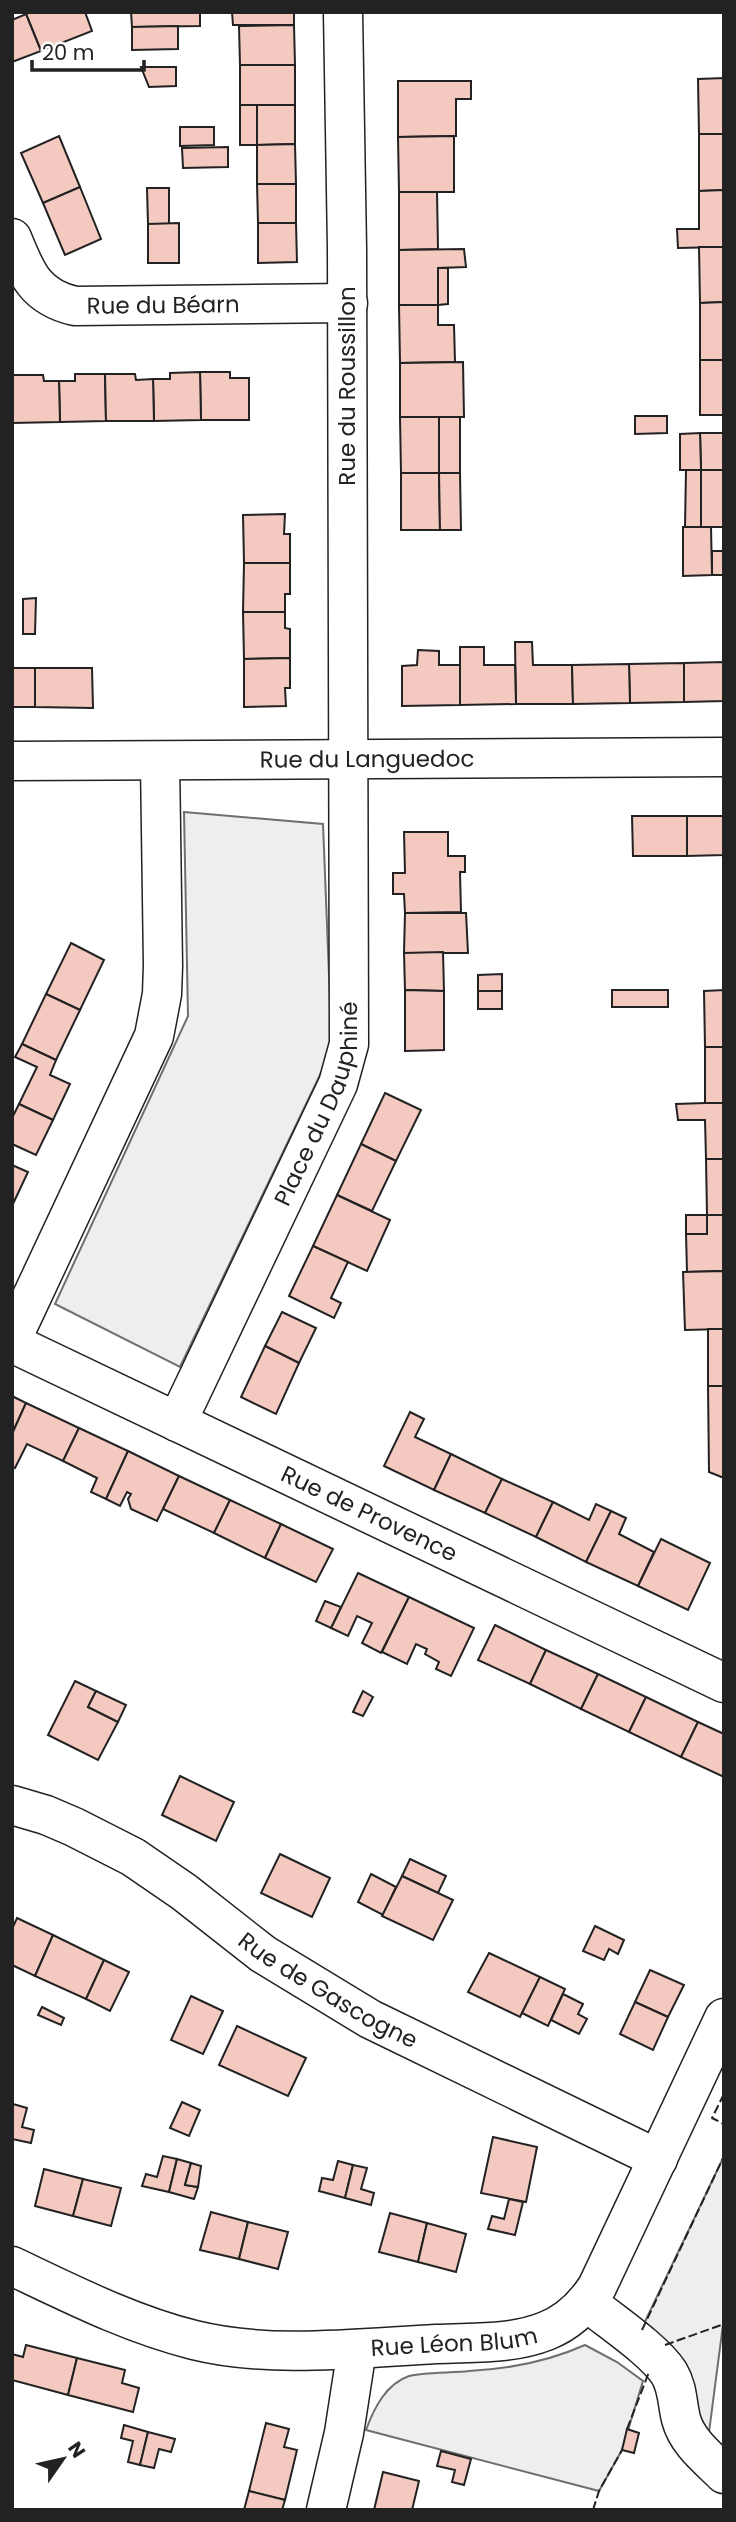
<svg xmlns="http://www.w3.org/2000/svg" width="736" height="2522" viewBox="0 0 736 2522" font-family="Poppins,sans-serif">
<style>
.green{fill:#eee;stroke:#6f6f6f;stroke-width:2}
.building{fill:#f3c9c0;stroke:#222;stroke-width:2}
.lines{fill:none;stroke-linecap:round;stroke-linejoin:round}
.minor-casing{stroke:#222;stroke-width:41}
.minor{stroke:#fff;stroke-width:38}
.fence{stroke:#222;stroke-width:2;stroke-dasharray:9 3.5;stroke-linecap:butt}
.labels{text-anchor:middle;stroke-width:5;stroke-linejoin:round;paint-order:stroke}
.street-label{font-size:23px;fill:#222;stroke:#fff}
</style>
<rect width="100%" height="100%" fill="#fff"/>
<g class="green">
<path d="M184,812L323,824L332,1050L180,1367L55,1304L188,1016Z"/>
<path d="M724,2156V2317L708,2440L641,2330Z"/>
<path d="M585,2345L617,2362L643,2381L622,2450L599,2491L366,2430C374,2408 386,2384 409,2376C423,2372 454,2373 469,2371C510,2369 547,2362 585,2345Z"/>
</g>
<g class="building">
<path d="M31,12H85L92,31L41,51L26,14Z"/>
<path d="M131,12H200V26L132,27Z"/>
<path d="M232,12H294V25H233Z"/>
<path d="M26,14L41,51L12,62V20Z"/>
<path d="M294,25L295,65H240L239,26Z"/>
<path d="M178,26V49L132,50V27Z"/>
<rect x="240" y="65" width="55" height="40"/>
<path d="M141,67H176V86L149,87Z"/>
<path d="M724,78V134H699L698,79Z"/>
<path d="M398,81H471V99H456V136L398,137Z"/>
<rect x="240" y="105" width="17" height="40"/>
<path d="M257,105H295V144L257,145Z"/>
<path d="M180,127H214V145L180,146Z"/>
<path d="M699,134H724V190L699,191Z"/>
<path d="M59,136L80,187L43,203L21,153Z"/>
<path d="M454,136V192H399L398,137Z"/>
<path d="M295,144L296,184H257V145Z"/>
<path d="M228,147V167L183,168L182,148Z"/>
<path d="M257,184H296V223H258Z"/>
<path d="M80,187L101,239L65,255L43,203Z"/>
<path d="M147,188H169V224H148Z"/>
<path d="M724,190V247L678,248L677,229H699V191Z"/>
<path d="M399,192H437L438,249L399,250Z"/>
<path d="M179,223V263H148V224Z"/>
<path d="M258,223H296L297,262L258,263Z"/>
<path d="M699,247H724V302L700,303Z"/>
<path d="M464,249L466,267L438,268V305H399V250Z"/>
<path d="M438,268H448V304L438,305Z"/>
<path d="M724,302V360H700V303Z"/>
<path d="M399,305H438V325H454L455,362L400,363Z"/>
<rect x="700" y="360" width="24" height="55"/>
<path d="M463,362L464,417H400V363Z"/>
<path d="M200,372H230V378H249V420H201Z"/>
<path d="M200,372L201,420L154,421L153,379H170V373Z"/>
<path d="M75,374H105L106,421L60,422L59,381H75Z"/>
<path d="M105,374H135L136,380L153,379L154,421H106Z"/>
<path d="M13,375H43L44,381H59L60,422L12,423Z"/>
<path d="M635,416H667V433L635,434Z"/>
<path d="M400,417H439V473H401Z"/>
<rect x="439" y="417" width="21" height="56"/>
<path d="M700,433H724V470H701Z"/>
<path d="M700,433L701,470H680V434Z"/>
<path d="M686,470H701V527H685Z"/>
<rect x="701" y="470" width="23" height="57"/>
<path d="M401,473H439L440,530H401Z"/>
<path d="M439,473H460L461,530H440Z"/>
<path d="M285,514L284,534H290V563H244L243,515Z"/>
<path d="M683,527H711L712,575L683,576Z"/>
<rect x="712" y="551" width="12" height="24"/>
<path d="M244,563H290V594H285V612H243Z"/>
<path d="M36,598L35,634H23V599Z"/>
<path d="M243,612H285V628L290,629V658L244,659Z"/>
<path d="M515,642H532L533,665H572L573,704H516Z"/>
<path d="M460,647H484V665H515L516,704L460,705Z"/>
<path d="M418,650L439,651V665H460V705L402,706V666L417,665Z"/>
<path d="M290,658V688H285L286,706L244,707V659Z"/>
<path d="M724,662V701L684,702V663Z"/>
<path d="M684,663V702L630,703L629,664Z"/>
<path d="M629,664L630,703L573,704L572,665Z"/>
<rect x="12" y="668" width="23" height="39"/>
<path d="M35,668H92L93,708L35,707Z"/>
<path d="M632,816H687V856H633Z"/>
<path d="M687,816H724V855L687,856Z"/>
<path d="M404,832H448V856H465V872H460L461,912L405,913L404,894H393V873H405Z"/>
<path d="M405,913H466L468,953H404Z"/>
<path d="M71,943L104,960L80,1010L46,994Z"/>
<path d="M443,952L444,991L405,990L404,953Z"/>
<path d="M502,974V991H478V975Z"/>
<path d="M405,990L444,991V1050L405,1051Z"/>
<rect x="612" y="990" width="56" height="17"/>
<path d="M724,990V1047H705L704,991Z"/>
<rect x="478" y="991" width="24" height="18"/>
<path d="M46,994L80,1010L56,1060L22,1044Z"/>
<path d="M22,1044L56,1060L50,1075L70,1084L53,1120L19,1104L37,1067L15,1057Z"/>
<rect x="705" y="1047" width="19" height="56"/>
<path d="M385,1093L421,1110L396,1161L361,1144Z"/>
<path d="M705,1103H724V1159H706L705,1120H678L676,1104Z"/>
<path d="M19,1104L53,1120L36,1155L12,1144V1118Z"/>
<path d="M361,1144L396,1161L372,1211L337,1195Z"/>
<path d="M706,1159H724V1215H707Z"/>
<path d="M12,1165L28,1172L12,1206Z"/>
<path d="M337,1195L390,1220L367,1271L313,1246Z"/>
<rect x="686" y="1215" width="21" height="19"/>
<path d="M707,1215H724V1271L687,1272L686,1234H707Z"/>
<path d="M313,1246L348,1262L331,1298L341,1303L334,1318L289,1296Z"/>
<path d="M724,1271V1329L685,1330L683,1272Z"/>
<path d="M282,1312L316,1328L299,1363L265,1346Z"/>
<rect x="708" y="1329" width="16" height="57"/>
<path d="M265,1346L299,1363L276,1414L241,1397Z"/>
<path d="M708,1386H724V1478L709,1472Z"/>
<path d="M12,1396L26,1403L12,1434Z"/>
<path d="M26,1403L79,1428L63,1461L27,1444L15,1468L12,1467V1434Z"/>
<path d="M410,1412L424,1419L415,1437L451,1454L434,1490L384,1466Z"/>
<path d="M79,1428L128,1451L106,1499L91,1492L97,1478L63,1461Z"/>
<path d="M128,1451L179,1476L157,1521L131,1509L128,1499L131,1494L127,1492L120,1506L106,1499Z"/>
<path d="M451,1454L502,1479L485,1513L434,1490Z"/>
<path d="M179,1476L230,1500L214,1533L163,1509Z"/>
<path d="M502,1479L553,1502L536,1537L485,1513Z"/>
<path d="M230,1500L281,1524L265,1558L214,1533Z"/>
<path d="M553,1502L589,1520L596,1504L611,1511L586,1562L536,1537Z"/>
<path d="M611,1511L626,1518L619,1534L654,1552L638,1586L586,1562Z"/>
<path d="M281,1524L333,1549L316,1582L265,1558Z"/>
<path d="M661,1539L710,1563L688,1610L638,1586Z"/>
<path d="M358,1573L409,1597L381,1653L362,1643L372,1623L357,1616L348,1636L331,1628Z"/>
<path d="M409,1597L474,1628L451,1676L436,1669L439,1662L425,1654L427,1649L416,1644L407,1664L382,1652Z"/>
<path d="M325,1601L341,1607L331,1628L316,1621Z"/>
<path d="M495,1625L546,1650L530,1684L478,1660Z"/>
<path d="M546,1650L598,1674L581,1709L530,1684Z"/>
<path d="M598,1674L646,1697L629,1732L581,1709Z"/>
<path d="M75,1681L96,1691L88,1707L118,1722L98,1760L48,1735Z"/>
<path d="M96,1691L126,1705L118,1722L88,1707Z"/>
<path d="M363,1691L373,1697L363,1716L353,1712Z"/>
<path d="M646,1697L698,1722L681,1757L629,1732Z"/>
<path d="M698,1722L724,1734V1777L681,1757Z"/>
<path d="M180,1776L234,1802L216,1841L162,1815Z"/>
<path d="M280,1854L330,1878L312,1917L261,1893Z"/>
<path d="M410,1859L446,1876L438,1893L402,1876Z"/>
<path d="M371,1874L396,1887L383,1915L358,1902Z"/>
<path d="M402,1876L453,1900L433,1940L382,1916Z"/>
<path d="M17,1918L53,1935L35,1976L12,1965V1929Z"/>
<path d="M595,1926L624,1940L618,1954L609,1949L604,1960L583,1951Z"/>
<path d="M53,1935L104,1960L86,1999L35,1976Z"/>
<path d="M489,1953L540,1977L520,2017L468,1992Z"/>
<path d="M104,1960L129,1972L110,2011L86,1999Z"/>
<path d="M650,1970L684,1985L668,2017L635,2002Z"/>
<path d="M540,1977L565,1989L548,2026L522,2013Z"/>
<path d="M563,1994L583,2004L578,2014L587,2019L579,2034L551,2020Z"/>
<path d="M191,1996L223,2011L203,2054L171,2040Z"/>
<path d="M635,2002L668,2017L653,2050L620,2034Z"/>
<path d="M42,2007L64,2018L61,2025L38,2015Z"/>
<path d="M237,2026L306,2058L288,2096L219,2065Z"/>
<path d="M182,2102L200,2110L189,2136L170,2128Z"/>
<path d="M13,2104L27,2108L22,2127L34,2130L31,2143L12,2139Z"/>
<path d="M493,2137L537,2147L526,2202L481,2193Z"/>
<path d="M163,2156L177,2159L169,2192L142,2186L146,2174L157,2177Z"/>
<path d="M177,2159L191,2163L185,2185L198,2187L194,2199L169,2192Z"/>
<path d="M338,2161L353,2165L345,2198L319,2191L322,2178L333,2180Z"/>
<path d="M191,2163L201,2166L198,2187L185,2185Z"/>
<path d="M353,2165L367,2168L361,2189L374,2193L371,2205L345,2198Z"/>
<path d="M44,2169L83,2179L73,2216L35,2206Z"/>
<path d="M83,2179L121,2188L111,2226L73,2216Z"/>
<path d="M509,2199L523,2202L515,2235L488,2229L492,2216L504,2219Z"/>
<path d="M211,2212L248,2222L239,2259L200,2250Z"/>
<path d="M390,2213L427,2223L418,2262L379,2252Z"/>
<path d="M248,2222L288,2232L278,2269L239,2259Z"/>
<path d="M427,2223L466,2234L456,2272L418,2262Z"/>
<path d="M26,2345L77,2358L68,2395L12,2380V2354L23,2357Z"/>
<path d="M77,2358L125,2370L122,2383L139,2388L133,2412L68,2395Z"/>
<path d="M266,2423L289,2429L284,2447L297,2450L285,2500L249,2491Z"/>
<path d="M124,2425L148,2432L140,2465L128,2462L133,2441L121,2438Z"/>
<path d="M627,2429L639,2433L634,2453L622,2450Z"/>
<path d="M148,2432L175,2439L171,2452L159,2449L154,2468L140,2465Z"/>
<path d="M441,2451L471,2459L464,2485L452,2482L455,2470L437,2466Z"/>
<path d="M383,2472L419,2481L412,2510H374Z"/>
<path d="M249,2491L285,2500L282,2510H244Z"/>
</g>
<g class="lines">
<g class="minor-casing">
<g id="minor">
<path id="s1" d="M12,238C26,273 35,297 75,306L348,303"/>
<path id="s2" d="M12,761L724,757"/>
<path d="M12,1339L154,1036L162,994L163,966L160,761"/>
<path id="s3" d="M12,1343L724,1683"/>
<path id="s4" d="M177,1422L338,1084L349,1044L347,249L343,12"/>
<path id="s5" d="M12,1805L46,1815L74,1827L133,1857L184,1892L263,1954L370,2019L658,2159"/>
<path id="s6" d="M12,2266C71,2294 130,2324 194,2340C270,2359 359,2348 436,2344C473,2342 511,2345 546,2331C569,2322 584,2307 597,2287L724,2018"/>
<path d="M587,2302C610,2321 653,2349 669,2373C678,2388 677,2403 681,2419C687,2442 708,2458 724,2474"/>
<path d="M326,2510L344,2433L357,2349"/>
</g>
</g>
<use href="#minor" class="minor"/>
<g class="fence">
<path d="M724,2094L712,2118L724,2124"/>
<path d="M642,2330L724,2156"/>
<path d="M665,2345L724,2324"/>
<path d="M627,2429L649,2372"/>
<path d="M593,2510L599,2491L622,2450"/>
</g>
</g>
<g class="labels">
<g class="street-label">
<text dy="8" stroke="none"><textPath href="#s1" startOffset="186">Rue du Béarn</textPath></text>
<text transform="translate(347 386) rotate(-90)" y="8">Rue du Roussillon</text>
<text dy="8" stroke="none"><textPath href="#s2" startOffset="355">Rue du Languedoc</textPath></text>
<text dy="8" stroke="none"><textPath href="#s4" startOffset="350">Place du Dauphiné</textPath></text>
<text dy="8" stroke="none"><textPath href="#s3" startOffset="396">Rue de Provence</textPath></text>
<text dy="8" stroke="none"><textPath href="#s5" startOffset="369">Rue de Gascogne</textPath></text>
<text dy="8" stroke="none"><textPath href="#s6" startOffset="458">Rue Léon Blum</textPath></text>
</g>
</g>
<rect width="736" height="2522" fill="none" stroke="#222222" stroke-width="28"/>
<g transform="translate(63 2459) rotate(56)" stroke="#ffffff" stroke-width="5" paint-order="stroke">
<path d="M0-5L12 26L0 18L-12 26Z" fill="#222222"/>
<text y="-10" font-size="19" font-weight="bold" text-anchor="middle" fill="#222222">N</text>
</g>
<path d="M32 60v10h112v-10" fill="none" stroke="#222222" stroke-width="3.5"/>
<text x="42" y="60" font-size="21" fill="#222222" stroke="#ffffff" stroke-width="5" paint-order="stroke">20 m</text>
</svg>
